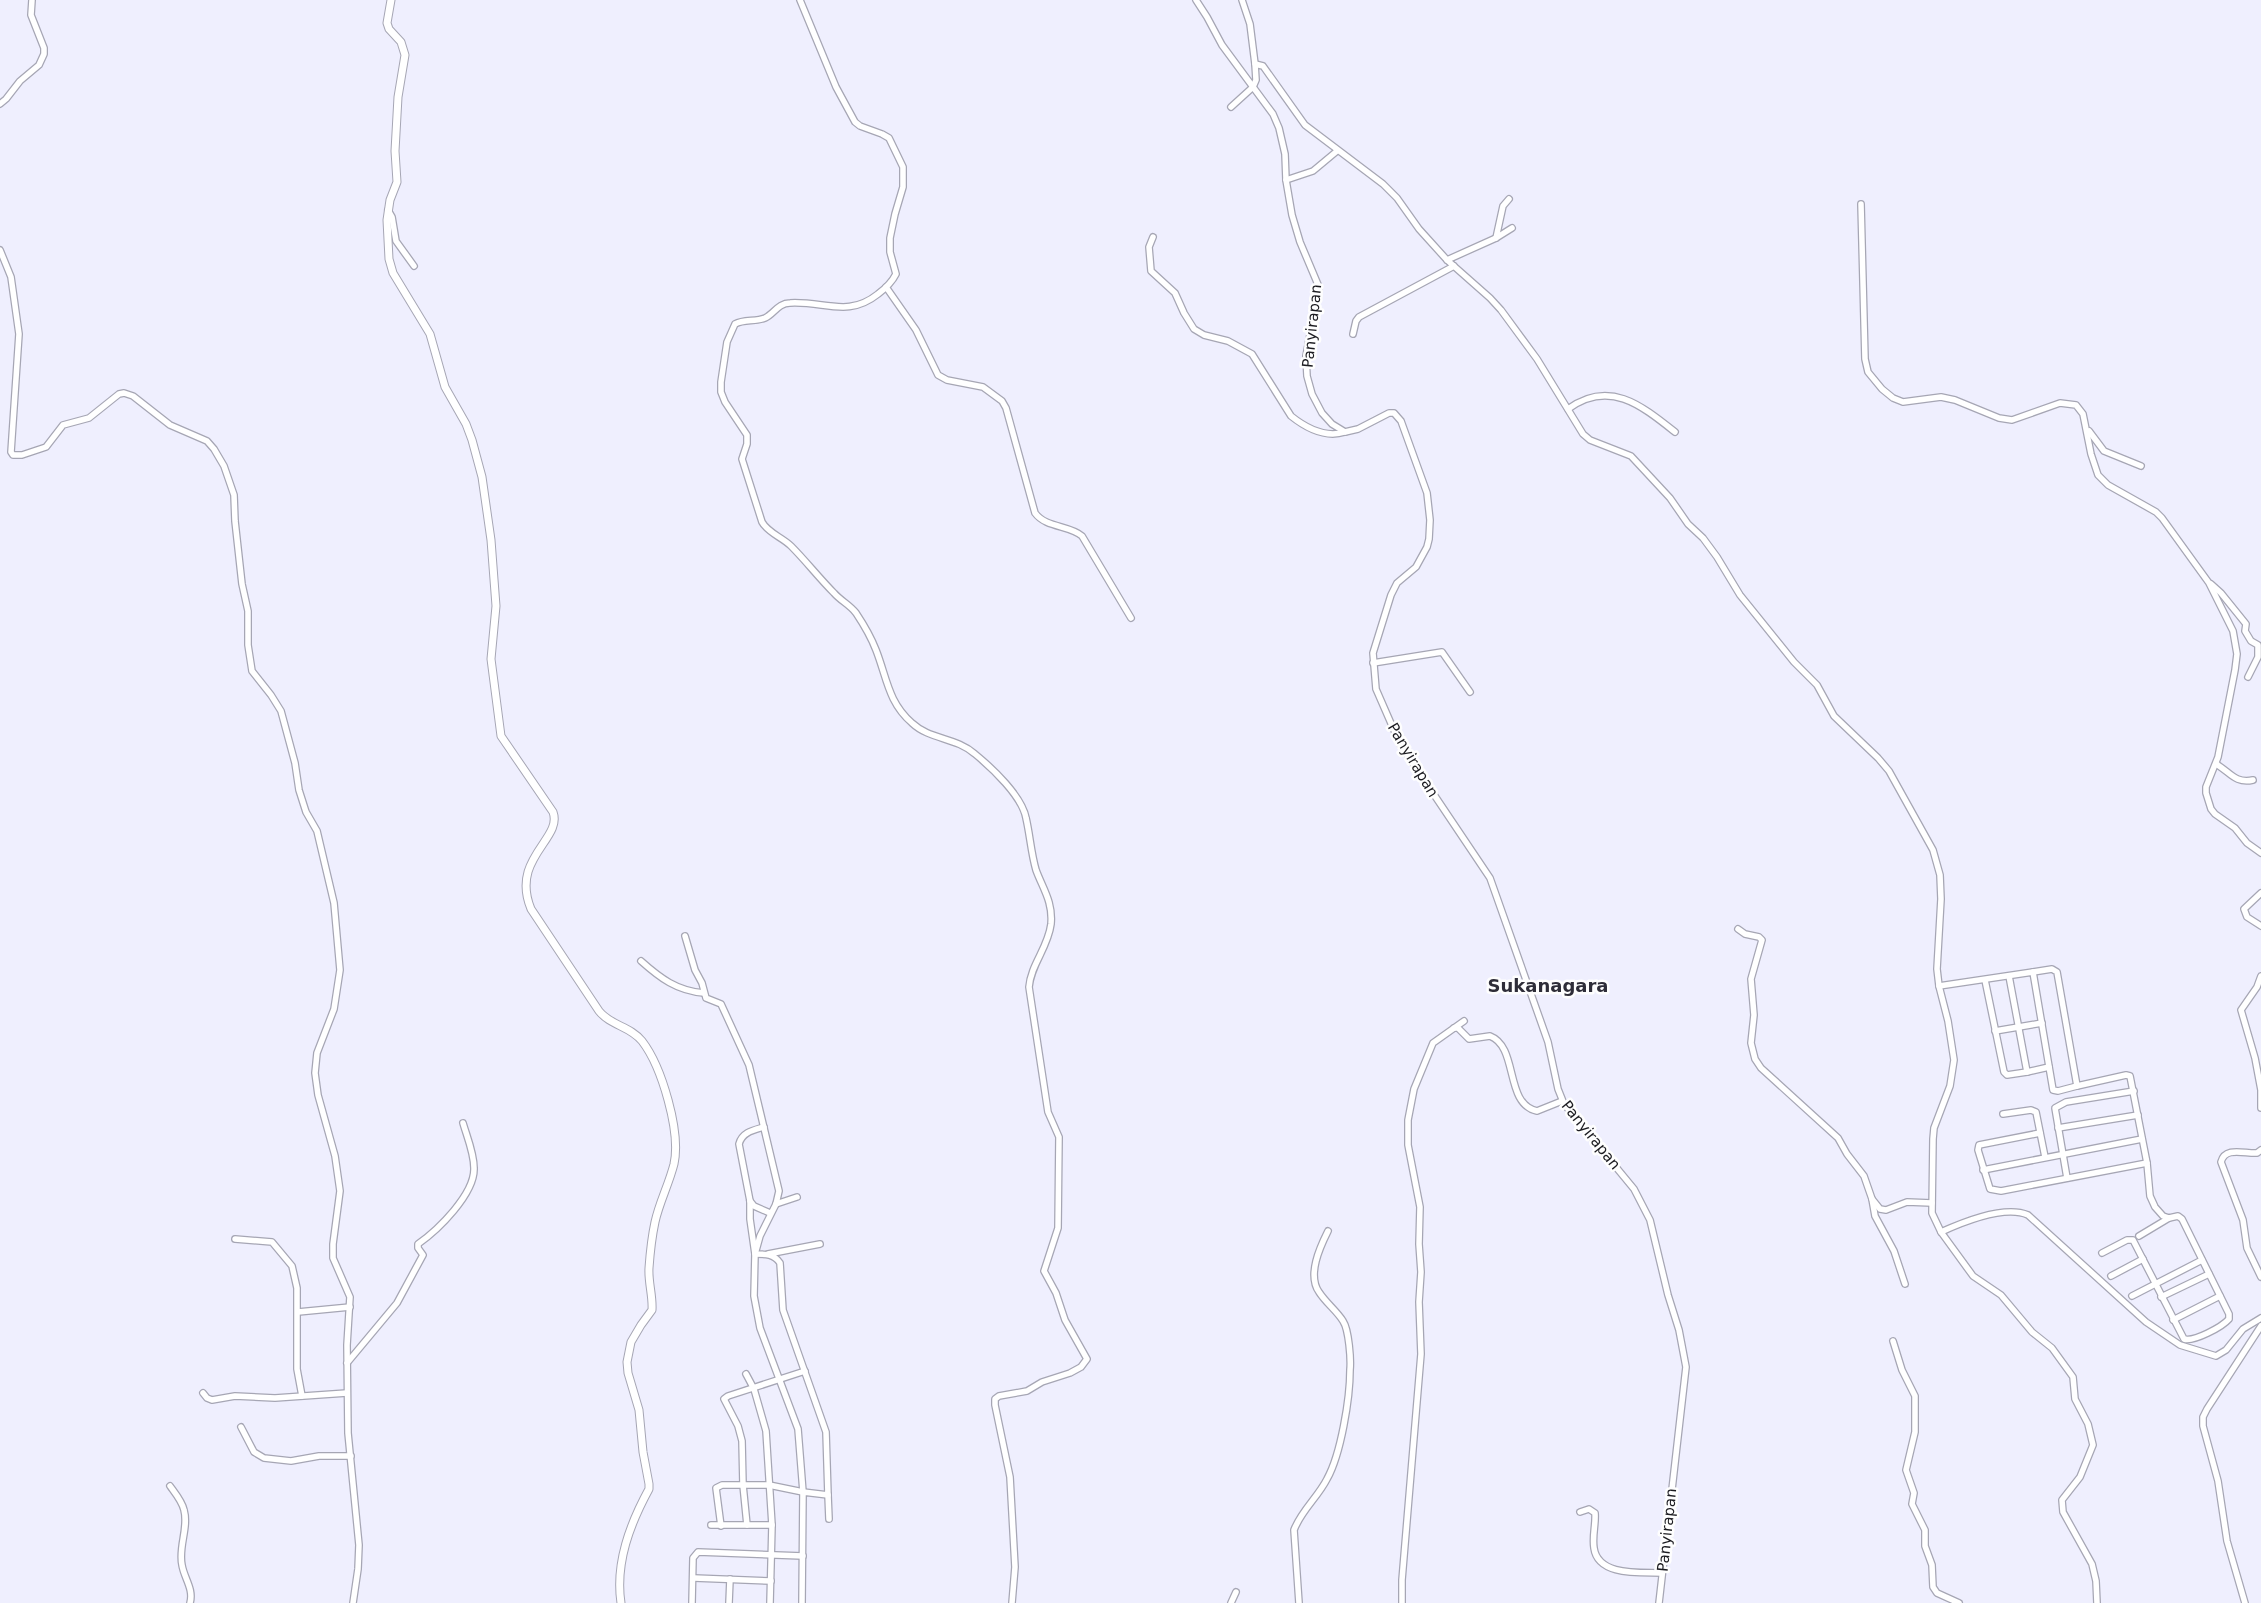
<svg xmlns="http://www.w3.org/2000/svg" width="2261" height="1603" viewBox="0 0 2261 1603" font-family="'DejaVu Sans',sans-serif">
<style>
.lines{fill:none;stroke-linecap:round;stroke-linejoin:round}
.minor-casing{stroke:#a6a6b4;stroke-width:8}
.tertiary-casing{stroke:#a6a6b4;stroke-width:9}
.minor{stroke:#fff;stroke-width:5.5}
.tertiary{stroke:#fff;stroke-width:7}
.labels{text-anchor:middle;stroke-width:5;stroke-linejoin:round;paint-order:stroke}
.street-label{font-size:15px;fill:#1c1c21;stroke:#fefefe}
.quarter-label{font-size:18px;font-weight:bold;fill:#2e2d38;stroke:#fefefe}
</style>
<rect width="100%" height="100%" fill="#efeffe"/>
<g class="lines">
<g class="minor-casing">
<g id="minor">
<path d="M800,0L836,87L855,122L860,126L882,134L889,138L903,167V187L895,214L890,238V252L896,274C892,282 886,288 878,294C848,318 825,301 790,303C778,303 774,314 765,318C755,322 744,319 735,324L727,342L721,382V392L725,402L747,435V444L742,459L762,522C768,533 782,537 791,546C806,561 819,578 834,593C841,601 850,605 856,613C864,625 871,637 876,650C887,678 888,702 912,723C930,740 956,737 975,754C992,768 1022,796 1026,818C1030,835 1031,853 1036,870C1043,889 1053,902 1051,924C1048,948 1031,964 1029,987L1048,1112L1059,1137L1058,1228L1044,1271L1056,1293L1065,1320L1087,1359L1081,1367L1070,1373L1042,1382L1027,1391L999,1396L995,1399V1405L1010,1477L1015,1567L1012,1603"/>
<path d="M1196,0L1207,17L1222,45L1273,114L1279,128L1285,154L1286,180L1292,215L1300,242L1319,287L1306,356L1307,376L1312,394L1322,413L1332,424L1345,432L1358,429L1389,413H1394L1401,421L1427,493L1430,520L1429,539L1427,547L1416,567L1397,583L1391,595L1373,653L1376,689L1400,744L1490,878L1548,1042L1558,1089L1564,1104L1634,1189L1650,1220L1668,1295L1679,1330L1686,1367L1659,1603"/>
<path d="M1242,0L1250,24L1255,64"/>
<path d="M0,104L6,99L20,81L39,65L44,54V48L31,15L32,0"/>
<path d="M1231,107L1253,87L1256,80L1255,64L1263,66L1305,125L1383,184L1397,198L1419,229L1447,260L1490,298L1501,310L1537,359L1583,434L1590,440L1631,456L1670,498L1688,524L1703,538L1717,557L1740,595L1794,662L1817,685L1834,716L1878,758L1889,771L1933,850L1940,875L1941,899L1937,969L1939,986L1948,1021L1954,1060L1950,1086L1934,1128L1933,1139L1932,1213L1941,1232L1973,1276L2001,1295L2032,1332L2052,1348L2073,1377L2075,1399L2088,1424L2093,1445L2080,1477L2062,1500L2063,1512L2092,1564L2096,1581L2097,1603"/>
<path d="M1286,180L1313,171L1337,151"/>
<path d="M1861,204L1865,359L1868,372L1882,389L1893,398L1903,402L1941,397L1955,400L1999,418L2012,420L2060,403L2076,405L2083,414L2091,454L2098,475L2108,485L2156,512L2162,518L2209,583L2233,631L2237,654L2235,670L2218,757L2206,787V793L2211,809L2215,814L2235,828L2247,843L2261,853"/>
<path d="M388,210L392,217L396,241L414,266"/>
<path d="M1153,237L1149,247L1151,271L1175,293L1184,313L1194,329L1204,335L1228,341L1252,354L1291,416C1306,428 1326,438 1345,432"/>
<path d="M1496,238L1503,206L1509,199"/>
<path d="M0,250L11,277L19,334L11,452L13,455H22L46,447L63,425L89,418L119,394L124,393L133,396L170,425L207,441L214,449L224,466L234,495L235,521L242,584L248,611V645L252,671L271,695L281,711L295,763L299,790L306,812L317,831L334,903L340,970L334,1009L317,1053L315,1073L318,1095L335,1156L340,1191L333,1244V1258L350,1297L347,1345L348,1433L359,1545L358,1569L353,1603"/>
<path d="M1447,260L1496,238L1512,228"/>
<path d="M886,287L916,330L938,375L947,380L983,387L1002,401L1006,408L1035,513C1046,528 1069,525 1082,536L1131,618"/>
<path d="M1353,334L1356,321L1359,317L1454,266"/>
<path d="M1568,409C1609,379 1641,405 1675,432"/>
<path d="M2089,431L2104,451L2141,466"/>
<path d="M2211,584L2221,593L2246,624L2245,631L2251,641L2258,645V657L2248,677"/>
<path d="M1373,663L1442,652L1470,692"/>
<path d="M2216,764C2230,772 2235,784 2253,780"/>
<path d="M2261,893L2244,909L2247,917L2261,926"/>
<path d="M1738,929L1745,934L1759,937L1762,940L1751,979L1754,1015L1751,1043L1755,1059L1761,1068L1838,1138L1847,1154L1864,1176L1872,1199L1880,1209L1886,1210L1907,1202L1932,1203"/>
<path d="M685,936L695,970L702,983L706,998L721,1004L749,1065L779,1191L776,1204L760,1236L755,1254L754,1296L760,1328L798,1429L803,1492L769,1485H743L747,1525"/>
<path d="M641,961C660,978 677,991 704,993"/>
<path d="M2033,972L2052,969L2057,972L2077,1086L2126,1075L2130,1076L2147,1163L2150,1196L2155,1207L2163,1216L2169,1218L2178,1216L2182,1219L2229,1314V1319C2222,1327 2194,1342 2184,1339L2133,1240H2127L2102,1253"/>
<path d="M2009,976L2027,1072L2049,1067"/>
<path d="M2261,976L2257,987L2241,1010L2255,1058L2261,1090V1108"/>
<path d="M1985,980L2004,1072L2007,1075L2027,1072"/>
<path d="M1939,986L2033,972L2053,1090L2058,1091L2077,1086"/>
<path d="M1454,1028H1458L1469,1039L1490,1036C1519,1047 1504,1104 1537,1111L1562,1101"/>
<path d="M1995,1031L2042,1023"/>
<path d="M2003,1114L2031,1110L2036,1112L2045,1157"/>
<path d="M764,1127C754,1130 742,1132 739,1144L750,1201V1219L755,1254C766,1254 774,1254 780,1263L783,1310L826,1432L828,1495L803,1492L802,1603"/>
<path d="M2058,1128L2138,1115"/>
<path d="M2040,1133L1979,1145L1978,1150L1990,1189L2001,1191L2147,1163"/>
<path d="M2261,1150L2257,1153C2245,1154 2225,1146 2221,1162L2243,1220L2247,1248L2261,1277"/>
<path d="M1983,1170L2142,1139"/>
<path d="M2067,1178L2055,1108L2066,1102L2134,1091"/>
<path d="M1872,1199L1875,1216L1894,1251L1905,1284"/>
<path d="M750,1201L754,1206L770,1213"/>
<path d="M776,1204L797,1197"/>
<path d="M1941,1232C1963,1222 2005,1205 2028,1215L2146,1322L2180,1345L2216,1356L2226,1350L2243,1329L2261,1318"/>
<path d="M2139,1236L2169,1218"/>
<path d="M235,1239L272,1242L292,1266L297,1288V1369L302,1396"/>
<path d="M768,1254L820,1244"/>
<path d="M2111,1276L2143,1259"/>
<path d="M2132,1296L2202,1260"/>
<path d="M2161,1297L2209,1274"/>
<path d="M298,1312L350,1307"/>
<path d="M2173,1320L2220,1296"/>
<path d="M1893,1341L1902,1370L1915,1396V1432L1906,1470L1914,1493L1912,1504L1925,1530V1546L1932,1565L1933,1587L1937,1593L1959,1603"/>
<path d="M347,1363L397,1303L423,1255L418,1248V1244C438,1230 475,1194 474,1168C474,1153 467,1137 463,1123"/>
<path d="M746,1374L754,1389L766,1431L772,1525L770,1603"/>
<path d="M203,1393L207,1398L212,1400L235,1396L275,1398L347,1393"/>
<path d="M241,1427L254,1452L264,1458L291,1461L319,1456H351"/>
<path d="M170,1486C175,1493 182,1501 184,1510C189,1528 178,1547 182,1565C184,1578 194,1589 190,1603"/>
<path d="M828,1495L829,1519"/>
<path d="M1580,1512L1589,1509L1595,1513C1596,1524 1592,1536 1594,1548C1598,1577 1642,1572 1662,1573"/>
<path d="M711,1525H772"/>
<path d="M721,1526L716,1488L722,1485H743L742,1441L738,1426L724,1399L728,1396L805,1371"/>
<path d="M694,1578L771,1581"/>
<path d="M692,1603L693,1558L698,1552L803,1556"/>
<path d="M729,1603L730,1579"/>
<path d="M1231,1603L1236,1592"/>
<path d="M1299,1603L1294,1530C1301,1511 1318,1497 1327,1479C1341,1454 1350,1398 1350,1370C1351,1360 1349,1330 1343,1321C1337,1311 1326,1303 1319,1292C1307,1275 1320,1247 1328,1231"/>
<path d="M1402,1603V1580L1421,1354L1419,1302L1421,1272L1419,1244L1420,1207L1408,1145V1120L1414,1089L1433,1043L1464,1021"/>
<path d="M2245,1603L2227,1541L2218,1481L2203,1426V1417L2207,1409L2261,1326"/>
</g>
</g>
<g class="tertiary-casing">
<path id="tertiary" d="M391,0L387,23L389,29L401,42L405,55L398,97L395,151L397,182L390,200L387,220L389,259L393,273L430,334L445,387L466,424L472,440L482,477L491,540L496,606L491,659L501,736L553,812C563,839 510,858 531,909L599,1011C611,1026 630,1026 642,1041C662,1067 681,1132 674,1164C669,1184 659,1203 655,1222C652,1236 650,1254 649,1268C648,1282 653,1296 652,1310L641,1325L631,1342L627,1362L628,1373L639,1410L643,1452L649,1484V1489C630,1524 615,1563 621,1603"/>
</g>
<use href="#minor" class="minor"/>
<use href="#tertiary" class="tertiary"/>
</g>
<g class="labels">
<g class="street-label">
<text transform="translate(1312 326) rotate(-84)" y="5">Panyirapan</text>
<text transform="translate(1413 760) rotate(59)" y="5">Panyirapan</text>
<text transform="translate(1591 1135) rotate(51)" y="5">Panyirapan</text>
<text transform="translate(1667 1530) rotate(-84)" y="5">Panyirapan</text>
</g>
<g class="quarter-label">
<text x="1548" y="992">Sukanagara</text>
</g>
</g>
</svg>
